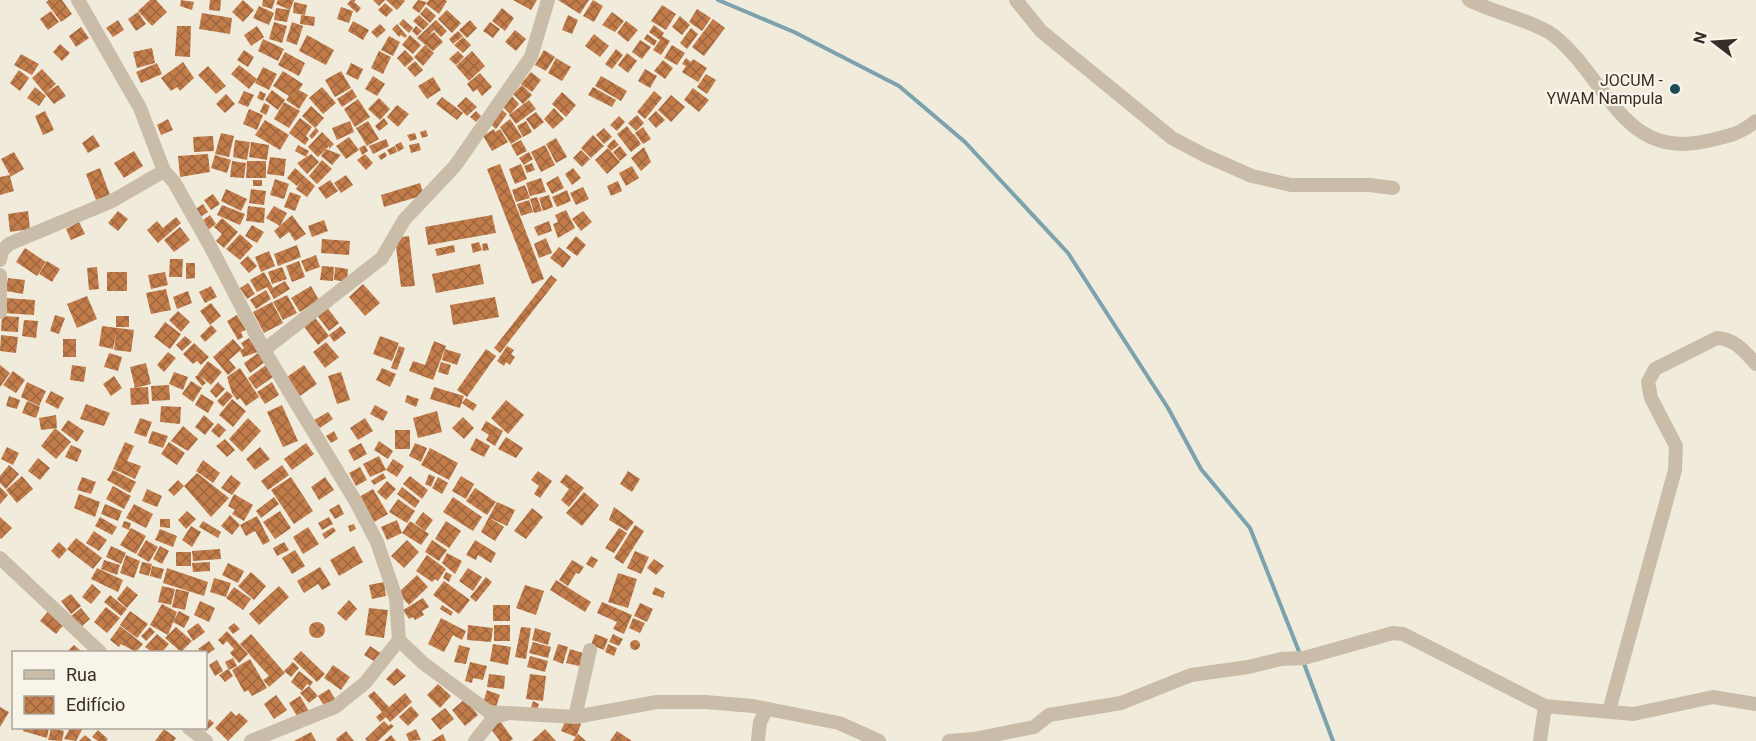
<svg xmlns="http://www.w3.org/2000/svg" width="1756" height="741" viewBox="0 0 1756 741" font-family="Roboto,sans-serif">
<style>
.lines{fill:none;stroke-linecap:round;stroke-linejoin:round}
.stream{stroke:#7ca3ad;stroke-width:4}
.building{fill:url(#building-cross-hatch)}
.minor{stroke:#c9bda9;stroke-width:14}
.poi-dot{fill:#1f4956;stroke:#f9f4e9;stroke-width:2}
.labels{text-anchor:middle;stroke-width:4.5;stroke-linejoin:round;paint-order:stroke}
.poi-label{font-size:16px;fill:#362f28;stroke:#f9f4e9;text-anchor:end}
</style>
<defs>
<pattern id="building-cross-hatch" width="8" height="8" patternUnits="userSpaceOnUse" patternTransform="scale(1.5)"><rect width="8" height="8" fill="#c27c4a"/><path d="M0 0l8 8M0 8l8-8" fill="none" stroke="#9e663e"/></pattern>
</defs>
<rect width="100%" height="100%" fill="#f1ebdc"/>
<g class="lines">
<g class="stream">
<path d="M718,0L794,32L899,86L965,142L1068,253L1168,408L1201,469L1250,528L1300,654"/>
<path d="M1303,661L1333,741"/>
</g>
</g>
<g class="building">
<path d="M49,0H62L72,14L61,22L46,2Z"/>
<path d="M150,0H156L167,12L152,26L138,11Z"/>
<path d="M181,0L194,2L192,10L180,6Z"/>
<path d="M210,0H221L220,11L209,10Z"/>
<path d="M243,0L254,10L243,22L232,12Z"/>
<path d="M263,0H275L272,9L262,6Z"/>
<path d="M278,0H294L290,10L276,4Z"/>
<path d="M351,0H356L354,2L361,8L357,13L347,4Z"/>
<path d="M373,0H385L379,6Z"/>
<path d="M386,0H404L405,1L397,10Z"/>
<path d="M418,0L427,2L419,13L412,8Z"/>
<path d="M429,0H445L447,1L439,14L426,4Z"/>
<path d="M513,0H537L531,10Z"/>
<path d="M558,0H589L580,14Z"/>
<path d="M593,0L603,6L594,22L583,16Z"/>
<path d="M294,2L307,5L305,15L293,13Z"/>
<path d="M385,3L393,10L386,17L378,10Z"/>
<path d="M662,5L676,14L666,30L651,21Z"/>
<path d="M259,6L274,13L269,25L253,18Z"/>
<path d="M341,7L353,11L349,23L337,19Z"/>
<path d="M426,7L436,16L430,23L420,14Z"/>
<path d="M276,8L290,10L287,22L274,20Z"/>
<path d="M502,8L514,18L505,31L492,21Z"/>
<path d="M697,9L711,18L702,31L689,22Z"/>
<path d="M447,10L461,23L452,33L438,19Z"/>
<path d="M51,11L59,22L48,30L40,19Z"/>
<path d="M138,12L146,24L136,31L128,19Z"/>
<path d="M612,12L624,21L615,32L602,25Z"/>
<path d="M202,13L232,18L230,34L199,29Z"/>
<path d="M301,15L315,17L314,26L300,24Z"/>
<path d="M419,15L429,24L423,30L413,21Z"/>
<path d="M568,15L578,20L572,34L562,30Z"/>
<path d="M680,16L690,25L682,35L672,27Z"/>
<path d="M403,19L413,28L409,33L399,24Z"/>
<path d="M713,19L725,28L704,56L692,47Z"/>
<path d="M118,20L124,30L113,37L106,28Z"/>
<path d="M436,20L447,31L441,37L434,30L428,36L434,32L443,42L433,51L417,38Z"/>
<path d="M470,20L477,28L467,38L459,30Z"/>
<path d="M353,21L369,30L363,40L348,31Z"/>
<path d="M626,21L638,30L628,42L617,33Z"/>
<path d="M274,22L287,26L282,43L269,39Z"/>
<path d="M292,22L303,26L297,45L286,41Z"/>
<path d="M490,22L500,29L493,38L483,31Z"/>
<path d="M380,24L386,30L377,38L371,32Z"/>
<path d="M397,24L407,36L405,38L401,35L399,37L392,29Z"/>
<path d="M654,25L664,33L662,36L670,41L661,55L653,50L660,40L649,32Z"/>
<path d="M177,26H191L190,57L175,56Z"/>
<path d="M257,26L264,37L251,46L244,35Z"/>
<path d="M416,26L422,31L417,36L412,31Z"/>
<path d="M81,27L89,38L76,47L69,36Z"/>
<path d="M691,28L698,34L687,49L680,43Z"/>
<path d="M515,30L526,39L516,51L505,42Z"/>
<path d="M458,31L463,36L453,44L449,39Z"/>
<path d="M594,34L609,46L600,57L585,46Z"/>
<path d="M647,34L657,41L654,46L644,39Z"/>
<path d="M307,35L334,50L326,65L299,51Z"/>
<path d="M410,35L421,45L413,54L402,45Z"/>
<path d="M389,36L400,42L393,56L381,50Z"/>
<path d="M463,37L471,45L463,53L454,45Z"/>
<path d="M263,39L284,49L278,61L258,51Z"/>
<path d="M640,40L651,47L642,59L632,52Z"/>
<path d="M60,44L70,53L62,61L53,52Z"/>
<path d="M425,45L434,53L423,66L414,57Z"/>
<path d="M672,45L685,53L677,65L664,58Z"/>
<path d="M152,48L155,63L137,68L133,52Z"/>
<path d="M616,49L623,55L612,69L605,64Z"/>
<path d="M244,50L254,57L248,67L237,60Z"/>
<path d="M405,50L414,59L405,67L397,58Z"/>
<path d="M544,50L555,57L546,71L535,65Z"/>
<path d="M379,51L391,57L383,74L371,68Z"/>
<path d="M458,51L464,57L456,65L449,59Z"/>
<path d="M472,51L485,66L469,81L456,66Z"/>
<path d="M285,52L305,63L299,76L278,65Z"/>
<path d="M627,53L637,61L628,73L618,65Z"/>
<path d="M21,54L39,64L32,75L14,65Z"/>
<path d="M556,58L571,67L562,81L548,73Z"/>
<path d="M686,58L691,62L693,59L707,68L698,82L682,72L686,66L682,64Z"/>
<path d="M663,60L673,68L665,79L654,71Z"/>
<path d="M415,61L423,70L415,77L407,68Z"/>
<path d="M183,62L194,78L180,91L177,87L171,91L161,78Z"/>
<path d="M157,63L162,74L141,83L136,72Z"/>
<path d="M351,63L363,69L358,80L346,74Z"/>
<path d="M239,65L257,79L249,89L231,74Z"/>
<path d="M208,66L226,86L216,94L198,75Z"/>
<path d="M263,67L277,74L269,90L255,83Z"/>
<path d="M42,69L56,84L46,93L58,85L66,96L54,104L32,78Z"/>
<path d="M645,69L657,76L650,88L638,81Z"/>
<path d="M19,70L29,78L20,91L10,83Z"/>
<path d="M283,71L303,84L299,90L308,95L299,109L286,100L289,96L273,86Z"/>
<path d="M341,71L351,88L335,97L325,80Z"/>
<path d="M531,72L541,80L532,92L521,84Z"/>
<path d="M480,73L492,87L482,96L477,89L473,92L467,84Z"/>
<path d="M706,74L716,80L707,94L697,87Z"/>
<path d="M373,76L385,84L377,96L365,89Z"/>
<path d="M601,76L627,91L621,101L595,86Z"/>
<path d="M433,77L441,90L427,99L418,86Z"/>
<path d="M522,85L532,95L523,104L513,94Z"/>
<path d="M35,87L46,96L39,106L27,98Z"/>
<path d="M322,87L336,103L323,114L309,98Z"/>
<path d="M593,87L616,100L612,107L588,95Z"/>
<path d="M693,88L709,100L699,112L684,100Z"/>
<path d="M352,89L357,97L342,107L337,99Z"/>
<path d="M272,90L285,100L278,110L265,100Z"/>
<path d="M244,91L254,95L248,107L238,103Z"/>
<path d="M260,91L266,94L263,101L257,98Z"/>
<path d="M654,91L662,98L645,119L637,112Z"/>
<path d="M562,92L576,105L566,117L552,104Z"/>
<path d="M226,94L235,104L225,113L216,104Z"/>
<path d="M511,95L519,104L510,114L501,105Z"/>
<path d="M671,95L685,107L671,122L658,110Z"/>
<path d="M442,97L463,113L457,120L436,104Z"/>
<path d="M466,97L477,107L467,116L457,106Z"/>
<path d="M379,98L390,109L380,120L368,109Z"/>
<path d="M358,99L370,117L355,127L344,109Z"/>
<path d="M529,100L536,109L516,124L509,115Z"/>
<path d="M284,102L300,111L289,128L274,119Z"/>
<path d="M264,103L270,106L266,115L260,112Z"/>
<path d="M397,105L409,114L398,127L387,117Z"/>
<path d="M311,106L324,118L315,128L302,116Z"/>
<path d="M500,108L507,114L496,129L488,122Z"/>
<path d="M554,108L564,119L553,129L544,119Z"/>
<path d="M249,109L263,115L257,130L243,124Z"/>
<path d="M45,111L54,130L43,135L35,116Z"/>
<path d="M476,111L481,116L476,122L470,117Z"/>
<path d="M656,111L665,120L656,128L648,119Z"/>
<path d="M536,112L544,122L534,130L526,119Z"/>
<path d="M637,115L644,123L636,131L628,123Z"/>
<path d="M619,116L625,122L617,131L610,125Z"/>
<path d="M300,118L312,127L306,136L309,139L305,145L289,133Z"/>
<path d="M384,118L388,124L379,131L375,126Z"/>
<path d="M168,119L173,130L161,135L157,125Z"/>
<path d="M510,119L522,137L511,144L500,127Z"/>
<path d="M265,120L289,135L280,150L255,135Z"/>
<path d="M350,121L354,132L337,140L332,128Z"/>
<path d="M368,121L379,139L367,146L356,128Z"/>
<path d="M526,121L532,132L523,137L517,126Z"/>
<path d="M627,126L633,134L631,136L634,134L641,144L631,152L617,134Z"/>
<path d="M643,127L651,139L643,144L635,133Z"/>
<path d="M316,128L319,131L312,139L309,136Z"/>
<path d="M604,128L612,137L604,144L596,135Z"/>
<path d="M494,129L495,132L500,129L508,142L492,151L483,136Z"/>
<path d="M426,130L428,136L422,138L420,132Z"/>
<path d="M322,132L334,144L329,149V146L318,157L308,147Z"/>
<path d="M221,133L234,136L229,157L215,154Z"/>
<path d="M415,133L417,139L410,141L407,135Z"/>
<path d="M93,135L100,146L88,153L82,143Z"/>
<path d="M593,135L604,146L591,158L581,148Z"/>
<path d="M213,136L214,151L194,152L193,137Z"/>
<path d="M349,137L359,150L346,159L336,146Z"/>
<path d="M556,138L567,157L556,163L546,144Z"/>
<path d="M386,139L389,146L373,154L369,146Z"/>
<path d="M614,139L619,145L611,151L607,146Z"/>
<path d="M235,140L250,142L247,160L233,157Z"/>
<path d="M521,140L527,151L517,156L511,145Z"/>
<path d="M251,142L269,145L267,160L249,157Z"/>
<path d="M401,142L404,148L398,152L395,145Z"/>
<path d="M419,143L421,150L411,153L409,145Z"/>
<path d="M298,145L309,151L306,157L295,151Z"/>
<path d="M365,145L368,151L362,155L359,148Z"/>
<path d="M545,145L555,165L541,172L531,152Z"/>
<path d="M395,146L397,152L390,155L387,150Z"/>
<path d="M620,146L627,155L620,161L613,152Z"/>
<path d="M644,147L651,162L641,171L631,158Z"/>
<path d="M608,148L620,162L607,174L595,160Z"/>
<path d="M326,149L341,155L332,165L321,156Z"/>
<path d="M581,150L590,159L582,167L573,158Z"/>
<path d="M134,151L143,166L124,178L114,163Z"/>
<path d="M14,152L24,169L10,177L14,191L0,195V177L10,175L1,159Z"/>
<path d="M385,152L387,156L381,160L378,156Z"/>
<path d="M529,152L533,159L524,165L519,158Z"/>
<path d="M208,154L210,172L180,177L178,156Z"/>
<path d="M311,154L319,162L307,174L297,163Z"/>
<path d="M365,154L373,163L366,170L357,160Z"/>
<path d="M215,155L231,160L227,173L211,168Z"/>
<path d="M270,157L286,159L284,176L267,174Z"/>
<path d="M322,160L332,169L317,184L309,176Z"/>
<path d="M232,161L246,163L244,178L230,177Z"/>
<path d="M247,161H266V178H246Z"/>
<path d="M532,163L535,170L527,173L524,166Z"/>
<path d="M500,164L544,279L532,284L487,169Z"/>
<path d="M521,164L527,179L515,184L509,169Z"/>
<path d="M632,166L639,178L626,186L619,173Z"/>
<path d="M100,168L110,195L96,200L86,174Z"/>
<path d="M295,168L315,186L307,197L296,189L301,181L297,186L287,178Z"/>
<path d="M573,168L581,178L572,185L565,174Z"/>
<path d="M346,175L353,185L341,193L334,183Z"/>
<path d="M558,176L564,188L552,194L546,183Z"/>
<path d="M541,178L546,192L530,196L526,183Z"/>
<path d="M275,179L289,184L284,199L270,195Z"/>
<rect x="253" y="180" width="9" height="6"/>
<path d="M330,180L338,191L326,199L318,188Z"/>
<path d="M618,181L622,191L611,196L607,186Z"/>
<path d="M420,183L424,195L384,207L381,195Z"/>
<path d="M525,185L530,198L516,202L512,190Z"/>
<path d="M583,187L589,199L576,205L570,193Z"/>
<path d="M226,189L247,199L241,211L221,201Z"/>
<path d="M251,189L266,191L264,205L249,203Z"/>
<path d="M567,190L571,201L557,207L552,197Z"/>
<path d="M290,192L301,196L295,211L284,207Z"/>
<path d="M213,194L220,204L211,210L204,200Z"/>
<path d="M549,195L553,207L543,211L539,198Z"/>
<path d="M537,197L542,211L534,213L530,199Z"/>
<path d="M529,200L533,212L521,216L517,204Z"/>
<path d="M203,204L208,212L199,218L194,210Z"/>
<path d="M222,205L245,214L240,225L217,215Z"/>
<path d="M248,206L265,208L264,223L246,221Z"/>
<path d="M274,206L287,213L280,226L266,218Z"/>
<path d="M566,210L575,228L558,238L553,224L558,222L555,215Z"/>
<path d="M28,211L30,229L10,232L8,214Z"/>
<path d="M118,211L128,219L118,231L108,223Z"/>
<path d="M583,211L592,222L581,231L572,219Z"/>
<path d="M210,215L216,224L205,232L199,223Z"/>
<path d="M292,215L306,234L295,241L289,232L280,239L274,231Z"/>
<path d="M492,215L496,233L428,245L425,227Z"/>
<path d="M176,217L181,223L158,243L147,230L157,221L163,228Z"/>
<path d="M222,218L238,232L224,248L216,241L222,234L214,227Z"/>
<path d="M324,220L328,231L312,237L308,226Z"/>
<path d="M549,221L552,231L538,236L534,227Z"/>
<path d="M79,222L85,234L71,240L66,229Z"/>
<path d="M252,225L264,232L257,243L245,236Z"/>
<path d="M180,227L190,240L174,252L164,240Z"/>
<path d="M240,234L253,246L240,260L226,249Z"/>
<path d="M409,236L415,286L401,287L395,238Z"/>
<path d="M576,236L586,245L577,256L566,248Z"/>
<path d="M546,238L552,253L539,258L534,244Z"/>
<path d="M322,239L350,241L349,255L321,253Z"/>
<path d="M479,242L482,250L473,253L471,244Z"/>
<path d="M487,243L489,250L483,251L482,244Z"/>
<path d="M297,245L301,257L278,266L274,254Z"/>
<path d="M454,245L455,252L437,256L435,249Z"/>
<path d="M559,247L571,257L563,268L550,258Z"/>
<path d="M25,248L46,262L37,276L16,262Z"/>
<path d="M269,251L275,266L261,272L255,257Z"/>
<path d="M316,255L320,267L306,272L301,261Z"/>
<path d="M248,256L257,266L249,273L240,263Z"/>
<path d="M170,259H183L182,277H169Z"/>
<path d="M47,261L60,269L52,282L39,274Z"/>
<path d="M299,261L305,277L292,282L286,266Z"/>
<path d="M186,263H195V278L186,279Z"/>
<path d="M480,264L484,284L436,293L432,274Z"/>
<path d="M322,266L334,267L333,281L320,280Z"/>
<path d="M97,267L99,289L89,290L87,268Z"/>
<path d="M282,267L287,279L272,284L268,272Z"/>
<path d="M335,267L348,269L347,282L334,280Z"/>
<rect x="107" y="272" width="20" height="19"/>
<path d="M165,272L168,285L151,289L148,275Z"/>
<path d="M264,272L273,288L285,281L290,289L274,299L267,287L257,292L250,280Z"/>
<path d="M551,275L557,280L500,353L494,348Z"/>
<path d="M8,278L25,280L23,294L6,291Z"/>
<path d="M248,283L255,294L247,299L240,288Z"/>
<path d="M363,284L380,303L365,316L349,297Z"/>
<path d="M211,286L217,297L205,303L199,292Z"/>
<path d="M311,286L319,300L300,312L291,298Z"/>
<path d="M166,289L171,310L151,314L146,293Z"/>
<path d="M266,290L271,299L256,309L250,300Z"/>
<path d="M188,291L192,303L177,309L173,297Z"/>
<path d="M287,295L297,313L283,320L273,302Z"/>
<path d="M87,296L97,319L77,328L67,304Z"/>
<path d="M495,297L499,317L453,325L450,305Z"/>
<path d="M5,298L35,300L34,315L4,313Z"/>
<path d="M272,302L283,323L264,333L253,312Z"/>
<path d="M211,303L221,316L210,325L200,311Z"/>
<path d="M326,306L339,323L329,331L316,314Z"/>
<path d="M178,311L190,322L181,332L169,320Z"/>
<path d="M55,315L65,318L59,334L50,331Z"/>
<path d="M237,315L246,330L241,332L243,337L238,340L227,321Z"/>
<path d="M313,315L329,336L318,345L302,324Z"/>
<path d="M2,316L19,317L18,332L1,331Z"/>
<rect x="116" y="316" width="13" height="11"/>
<path d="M24,320L38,321L36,338L22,336Z"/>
<path d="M165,322L181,334L170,349L154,337Z"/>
<path d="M211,325L217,331L205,342L200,336Z"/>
<path d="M102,326L134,330L131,352L114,350L116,335L113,349L99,346Z"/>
<path d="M341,326L346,333L334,342L329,335Z"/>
<path d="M1,335L18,337L16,353L0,351Z"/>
<path d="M185,336L192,342L182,351L176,345Z"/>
<path d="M380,336L399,343L392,361L373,354Z"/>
<path d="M249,338L258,352L243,357L240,351L244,348L241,343Z"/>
<rect x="63" y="339" width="13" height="18"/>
<path d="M233,339L242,349L229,360L236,368L228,375L213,357Z"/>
<path d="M434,341L446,346L433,380L409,371L413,361L425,365Z"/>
<path d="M326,342L339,357L325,368L313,352Z"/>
<path d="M194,343L209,357L201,365L197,361L193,364L183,354Z"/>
<path d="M399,346L405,348L397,370L391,368Z"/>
<path d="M507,346L514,350L511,354L515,357L510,365L506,362L504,366L497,361Z"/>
<path d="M445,349L461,354L457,365L442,360Z"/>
<path d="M486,349L496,356L467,397L457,390Z"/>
<path d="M168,352L176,358L164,372L157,365Z"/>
<path d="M109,353L122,357L118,371L104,367Z"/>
<path d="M258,353L265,362L250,373L244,363Z"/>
<path d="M208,361L222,372L211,385L198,374Z"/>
<path d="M441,362L451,365L448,375L438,372Z"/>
<path d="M146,363L151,384L135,388L130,367Z"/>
<path d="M0,365L10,373L0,387Z"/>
<path d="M72,365L86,367L84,382L70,380Z"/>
<path d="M266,365L273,377L256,389L248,378Z"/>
<path d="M304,365L317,384L300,396L287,377Z"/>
<path d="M240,368L259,397L246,406L240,398L237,400L232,393L227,377Z"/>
<path d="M382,368L396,374L390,387L376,380Z"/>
<path d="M13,371L25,380L16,393L3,385Z"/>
<path d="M174,372L188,377L183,390L169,384Z"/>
<path d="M341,372L350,400L337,404L328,376Z"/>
<path d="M199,374L206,383L202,386L195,377Z"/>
<path d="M114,376L122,388L111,396L103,384Z"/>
<path d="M191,381L202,388L193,402L182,394Z"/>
<path d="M27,382L46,391L39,406L21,397Z"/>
<path d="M218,382L225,389L216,398L210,391Z"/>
<path d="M272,382L279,395L265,404L257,392Z"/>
<path d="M169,385L170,400L152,401L151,386Z"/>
<path d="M148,387L149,404L131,405L130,388Z"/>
<path d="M434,387L464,396L460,408L430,399Z"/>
<path d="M51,391L64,398L58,409L45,402Z"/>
<path d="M227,391L233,396L223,407L217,401Z"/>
<path d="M201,394L214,402L208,413L195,405Z"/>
<path d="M407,395L419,399L416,407L405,402Z"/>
<path d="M9,396L20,400L17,409L6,406Z"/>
<path d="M466,398L477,405L473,411L462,403Z"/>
<path d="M232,399L246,411L233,427L219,415Z"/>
<path d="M506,400L524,415L508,434L491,418Z"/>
<path d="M27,401L40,407L36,418L22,413Z"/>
<path d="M86,404L110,413L104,426L80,419Z"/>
<path d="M282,405L298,441L283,447L267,412Z"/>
<path d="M375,405L388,412L383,421L370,414Z"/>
<path d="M161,406L181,407L180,424L160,422Z"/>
<path d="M437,411L442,432L418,438L413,418Z"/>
<path d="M328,412L333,419L320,428L314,420Z"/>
<path d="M56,415L57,428L41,430L39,418Z"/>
<path d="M204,415L214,424L205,435L195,427Z"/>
<path d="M463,417L474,428L464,439L452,428Z"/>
<path d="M140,418L152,422L146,437L134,433Z"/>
<path d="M248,418L261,431L242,452L229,439Z"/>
<path d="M365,418L373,431L358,440L350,428Z"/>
<path d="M68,420L84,431L77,442L61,430Z"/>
<path d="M486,421L503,431L495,446L486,440L489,435L481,430Z"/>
<path d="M218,423L226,430L219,438L211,431Z"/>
<path d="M183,426L198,439L188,451L171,441Z"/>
<path d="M55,428L71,442L56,459L41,446Z"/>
<rect x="395" y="430" width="15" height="19"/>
<path d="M152,431L168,436L163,448L148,443Z"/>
<path d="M334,431L338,439L331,443L326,436Z"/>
<path d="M506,437L523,448L516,458L498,449Z"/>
<path d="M476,438L490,446L484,457L470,450Z"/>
<path d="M225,439L235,450L227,457L216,446Z"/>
<path d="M379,441L393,451L388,459L374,450Z"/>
<path d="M125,442L134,446L127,461L141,466L135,479L113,469Z"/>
<path d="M169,442L185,453L177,465L161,454Z"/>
<path d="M306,443L314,454L292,470L284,459Z"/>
<path d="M361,443L367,454L354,461L348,450Z"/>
<path d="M415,443L427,448L421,462L409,456Z"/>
<path d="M71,445L82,450L77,462L65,457Z"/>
<path d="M7,447L19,453L13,465L1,459Z"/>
<path d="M260,447L270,459L255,470L246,459Z"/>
<path d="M430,448L458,463L449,480L421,465Z"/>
<path d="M379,456L386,470L370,477L363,464Z"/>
<path d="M38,458L50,468L40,480L28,471Z"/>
<path d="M393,459L404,466L397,477L386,470Z"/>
<path d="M203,460L220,473L213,483L196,471Z"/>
<path d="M9,465L19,474L6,489L0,483V476Z"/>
<path d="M282,465L289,475L268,490L261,481Z"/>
<path d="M360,467L367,480L356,486L349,473Z"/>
<path d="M113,470L136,482L130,493L107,480Z"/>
<path d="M538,471L552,481L540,498L534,494L539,486L531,480Z"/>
<path d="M628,471L640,479L632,492L620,484Z"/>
<path d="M197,473L229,498L211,517L184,486L174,496L168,490L178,480L184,486Z"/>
<path d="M383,473L386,478L374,485L371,481Z"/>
<path d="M429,474L435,477L431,487L425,484Z"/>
<path d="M566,474L584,488L569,507L561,500L569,489L560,482Z"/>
<path d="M231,475L241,483L232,495L221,488Z"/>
<path d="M22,476L33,489L17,503L6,490Z"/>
<path d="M410,476L428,490L422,499L403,484Z"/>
<path d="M461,476L474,484L466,499L452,491Z"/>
<path d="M82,477L96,482L91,494L77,490Z"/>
<path d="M291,477L313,511L294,524L271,490Z"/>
<path d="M325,477L334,490L319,500L311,487Z"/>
<path d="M438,477L448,483L442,494L432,488Z"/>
<path d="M387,481L396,489L386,500L377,492Z"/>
<path d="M113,486L131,496L124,509L106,499Z"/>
<path d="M0,487L8,495L0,504Z"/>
<path d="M402,487L420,501L415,508L397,494Z"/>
<path d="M475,488L496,502L487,515L466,501Z"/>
<path d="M147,489L162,496L157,507L142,501Z"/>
<path d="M373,489L388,514L374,522L359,497Z"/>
<path d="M584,492L599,505L582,526L566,513Z"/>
<path d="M79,494L100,502L95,517L74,508Z"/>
<path d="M234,494L253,505L244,521L232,514L235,510L228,506Z"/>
<path d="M274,497L279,504L261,518L256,511Z"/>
<path d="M453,497L482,517L473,531L443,512Z"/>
<path d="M398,499L415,511L407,523L389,512Z"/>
<path d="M497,502L515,510L507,526L490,518L504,527L495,541L481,532Z"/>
<path d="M105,504L122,511L118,521L101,514Z"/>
<path d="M134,504L153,514L146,528L126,518Z"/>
<path d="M339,504L344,514L335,519L329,510Z"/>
<path d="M614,507L634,522L627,531L609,520Z"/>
<path d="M532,508L543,517L526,539L514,531Z"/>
<path d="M187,511L196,519L186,529L178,520Z"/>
<path d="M280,511L291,528L275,539L263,522Z"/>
<path d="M423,512L433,520L425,531L415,523Z"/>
<path d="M230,515L240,525L232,535L221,526Z"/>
<path d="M257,516L270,541L263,545L255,531L246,536L240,525Z"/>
<path d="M0,517L12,528L1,539L0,538Z"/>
<path d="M100,517L117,527L112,535L95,526Z"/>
<path d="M329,517L333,524L322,530L318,523Z"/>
<path d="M160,519H170V528L160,527Z"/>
<path d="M397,520L402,533L387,540L381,527Z"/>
<path d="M124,521L131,523L129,530L122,527Z"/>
<path d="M203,521L221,532L218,538L199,527Z"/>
<path d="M410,521L429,534L421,545L402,533Z"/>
<path d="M446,521L461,531L449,548L435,539Z"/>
<path d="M354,524L356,529L350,532L348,526Z"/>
<path d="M635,525L644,531L623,564L614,558Z"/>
<path d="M191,526L201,532L192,547L182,540Z"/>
<path d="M308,527L319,544L303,554L293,537Z"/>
<path d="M333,527L336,531L325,539L322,534Z"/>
<path d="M131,528L146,536L136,554L120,545Z"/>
<path d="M619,528L627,533L614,553L605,548Z"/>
<path d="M160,529L177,536L173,547L155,540Z"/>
<path d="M94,531L107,540L99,551L86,543Z"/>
<path d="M76,538L102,558L93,569L67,549Z"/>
<path d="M146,540L158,547L149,562L137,555Z"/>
<path d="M407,540L419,552L404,568L391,556Z"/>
<path d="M432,540L447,550L439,561L425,552Z"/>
<path d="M475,540L496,553L491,563L478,555L476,560L466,555Z"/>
<path d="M59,542L67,550L59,559L51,551Z"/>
<path d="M284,542L289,550L277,556L273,548Z"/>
<path d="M111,546L126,553L121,564L106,557Z"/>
<path d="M160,546L169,551L162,564L153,559Z"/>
<path d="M354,546L363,562L339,576L330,560Z"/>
<path d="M220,549L221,559L193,561L192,551Z"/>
<path d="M295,550L305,566L292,574L282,558Z"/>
<path d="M635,551L649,557L641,574L627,568Z"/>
<rect x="176" y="552" width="15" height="14"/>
<path d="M447,553L462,561L455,574L442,563Z"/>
<path d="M126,555L140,561L134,578L120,573Z"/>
<path d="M427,555L446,569L438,581L435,579L432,582L416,571Z"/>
<path d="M591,556L598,560L593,568L586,564Z"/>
<path d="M654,559L664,566L656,575L647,568Z"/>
<path d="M104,560L120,565L117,575L101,569Z"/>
<path d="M572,560L584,567L579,574L576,573L568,586L559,580Z"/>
<path d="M142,562L152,564L149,576L139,573Z"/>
<path d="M210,562V571L193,572L192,563Z"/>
<path d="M228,563L244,571L238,583L222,575Z"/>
<path d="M152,566L164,569L161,579L150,576Z"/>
<path d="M320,567L331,585L322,590L318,584L304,593L297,581Z"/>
<path d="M97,568L123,580L118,592L91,579Z"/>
<path d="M167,568L208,582L204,596L163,583Z"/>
<path d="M468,568L482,577L473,591L459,581Z"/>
<path d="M251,572L266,586L254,600L238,586Z"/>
<path d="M446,572L452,575L449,582L443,578Z"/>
<path d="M618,573L637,579L628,608L608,602Z"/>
<path d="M417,575L428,587L409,605L398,593Z"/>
<path d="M486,577L492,582L476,602L470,597Z"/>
<path d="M214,578L231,583L226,597L210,592Z"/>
<path d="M556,580L591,602L585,612L550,590Z"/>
<path d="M444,581L470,600L459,614L433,595Z"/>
<path d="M384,582L386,596L372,599L369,585Z"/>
<path d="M92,584L101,592L91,604L82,597Z"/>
<path d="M525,585L544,591L536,615L516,608Z"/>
<path d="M127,586L138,595L127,608L117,599Z"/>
<path d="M162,586L175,589L171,605L158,602Z"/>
<path d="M279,586L289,597L259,625L249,614Z"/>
<path d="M234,587L251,599L243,610L226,598Z"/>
<path d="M655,587L665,592L663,598L652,594Z"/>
<path d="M176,589L189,592L185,610L172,607Z"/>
<path d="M71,594L81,606L71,614L61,601Z"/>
<path d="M110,595L127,609L121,616L104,602Z"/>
<path d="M423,598L429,607L422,611L424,615L415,620L413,617L409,619L403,610Z"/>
<path d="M349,600L357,609L346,621L337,613Z"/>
<path d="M200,601L215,608L209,622L194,615Z"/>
<path d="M602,602L632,615L624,634L613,629L617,622L597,613Z"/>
<path d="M640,603L653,609L647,622L634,616Z"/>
<path d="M162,604L177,612L168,635L150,625Z"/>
<path d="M442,605L453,612L451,616L440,609Z"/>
<rect x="493" y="605" width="17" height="16"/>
<path d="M106,607L120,618L107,633L94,622Z"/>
<path d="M81,608L90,619L81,627L71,616Z"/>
<path d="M369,608L388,610L384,638L365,635Z"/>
<path d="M50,609L66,622L56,634L40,621Z"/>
<path d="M130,611L148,624L137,638L120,625Z"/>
<path d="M179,611L190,617L184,628L173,622Z"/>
<path d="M441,618L466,631L462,640L453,635L444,652L428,644Z"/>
<path d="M633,618L645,623L640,633L629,628Z"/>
<circle cx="317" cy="630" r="8"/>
<path d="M198,623L205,632L193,641L187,631Z"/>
<path d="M234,623L240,629L233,634L228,628Z"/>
<path d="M468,625L493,628L491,642L467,640Z"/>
<rect x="494" y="625" width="16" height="16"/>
<path d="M120,626L143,644L136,652L121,644L119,647L110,640Z"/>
<path d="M150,627L155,632L146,641L141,636Z"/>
<path d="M176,627L192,641L181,652L165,638Z"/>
<path d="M521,627L531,628L526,659L515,657Z"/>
<path d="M535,628L551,633L548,645L532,640Z"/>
<path d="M227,631L248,654L239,663L230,653L234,649L227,641L223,645L218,640Z"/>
<path d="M157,634L169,644L162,652H152L145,647Z"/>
<path d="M251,634L285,673L269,687L263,680L269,676L240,644Z"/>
<path d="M595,634L608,639L604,650L591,645Z"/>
<path d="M613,634L623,639L619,646L609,642Z"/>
<circle cx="635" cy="645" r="5"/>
<path d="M209,641L215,649L206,655V652H201L198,649Z"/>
<path d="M533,642L551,647L548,658L529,653Z"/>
<path d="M493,644L511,647L508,665L490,661Z"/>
<path d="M558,644L568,647L563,664L553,660Z"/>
<path d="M608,644L617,648L614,656L605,652Z"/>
<path d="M74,645L82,652H67Z"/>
<path d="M459,645L470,648L466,664L454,662Z"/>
<path d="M370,646L382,654L377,663L364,655Z"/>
<path d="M570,649L586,654L583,667L566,663Z"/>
<path d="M301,651L325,674L317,682L293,659Z"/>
<path d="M530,656L548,661L545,672L527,667Z"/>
<path d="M233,658L237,666L229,670L225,662Z"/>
<path d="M250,659L267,688L252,696L248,690L244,692L232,670Z"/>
<path d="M217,660L223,671L215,676L209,665Z"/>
<path d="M293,662L299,668L291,677L284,671Z"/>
<path d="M470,662L487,666L483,680L473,678L472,683L465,681Z"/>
<path d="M333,665L350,677L341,690L324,678Z"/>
<path d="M397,668L406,676L394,686L386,679Z"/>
<path d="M228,669L233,676L225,682L219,675Z"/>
<path d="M299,671L313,682L310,686L307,684L302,691L291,682Z"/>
<path d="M489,674L505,676L504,689L487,687Z"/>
<path d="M530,674L546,676L543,701L526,699Z"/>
<path d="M438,684L451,696L440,708L427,695Z"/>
<path d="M309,686L318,696L309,703L300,693Z"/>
<path d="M329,689L337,702L326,709L318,696Z"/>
<path d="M487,690L500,695L496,707L483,703Z"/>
<path d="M374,691L389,707L405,693L412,702L390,722L386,717L380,722L376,717L382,712L368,696Z"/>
<path d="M276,695L287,710L274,719L264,704Z"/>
<path d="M300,696L310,713L299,719L289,703Z"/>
<path d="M465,699L478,715L465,726L452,710Z"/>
<path d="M533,701L539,704L537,710L531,708Z"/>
<path d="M411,706L419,715L408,726L399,717Z"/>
<path d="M0,707L9,712L0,727Z"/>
<path d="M445,708L454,719L440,730L431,719Z"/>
<path d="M231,711L236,716L239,713L248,721L228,741L215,728Z"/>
<path d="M567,717L581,724L576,737L561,731Z"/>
<path d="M209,719L214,723L206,731L203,728H206Z"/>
<path d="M384,721L389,726L391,724L394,726L378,741H367L365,739Z"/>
<path d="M500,721L513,739L510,741H500L490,728Z"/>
<path d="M24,728H49L47,738L23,731Z"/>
<path d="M51,728L64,731L62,741L48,740Z"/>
<path d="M70,728H83L76,741L64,739Z"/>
<path d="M164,729L176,738L174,741H155Z"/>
<path d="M416,729L421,740L409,741L406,734Z"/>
<path d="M545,729L556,741H532Z"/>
<path d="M98,730L108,739L106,741H98L92,737Z"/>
<path d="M346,731L354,741H337L336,739Z"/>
<path d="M617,731L632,741H610Z"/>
<path d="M311,732L316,741H294Z"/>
<path d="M443,734L446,741H431Z"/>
<path d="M578,734L586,741H573Z"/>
<path d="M85,735L92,741H79Z"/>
<path d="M391,735L396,741H384Z"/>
</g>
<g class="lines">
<g class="minor">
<path d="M78,0L140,108L164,171L174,182L209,244L264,350L356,502L377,542L396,598L399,640L365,683L335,707L251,741"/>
<path d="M1016,0L1041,31L1172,138L1204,155L1252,176L1291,185H1370L1393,188"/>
<path d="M1469,0C1492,12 1534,21 1553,35C1607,77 1622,161 1707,141C1728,136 1739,135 1756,121"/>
<path d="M0,260L2,251L9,244L112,201L164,171"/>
<path d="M0,275V312"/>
<path d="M264,350L382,258L404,220L455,166L531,57L548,0"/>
<path d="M0,558L100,652"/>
<path d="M399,640L423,663L489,712L575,717L657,702H705L753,706L839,723L879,741"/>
<path d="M1609,711L1675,470L1676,446L1651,398L1648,382L1655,369L1717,338C1735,339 1744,351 1756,364"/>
<path d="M575,717L590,650"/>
<path d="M189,728L206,741"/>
<path d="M475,741L494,717L506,714"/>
<path d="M758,741L760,722L767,709"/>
<path d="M949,741L974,739L1034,727L1049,715L1121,703L1191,675L1248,667L1281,659L1304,658L1393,633L1403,634L1545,706L1633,714L1713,697L1756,704"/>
<path d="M1540,741L1545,706"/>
</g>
</g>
<circle class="poi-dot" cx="1675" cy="89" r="6"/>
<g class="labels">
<g class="poi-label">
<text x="1663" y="86">JOCUM -<tspan x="1663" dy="18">YWAM Nampula</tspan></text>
</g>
</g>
<rect x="12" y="651" width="195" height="78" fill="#f9f4e9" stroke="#aba59c" stroke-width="1.5"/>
<rect x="24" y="670" width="30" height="9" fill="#c9bda9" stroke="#aba59c" stroke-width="1.5"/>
<text x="66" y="681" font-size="18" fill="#362f28">Rua</text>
<rect x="24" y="696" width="30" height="18" fill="url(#building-cross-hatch)" stroke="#aba59c" stroke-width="1.5"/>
<text x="66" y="711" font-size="18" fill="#362f28">Edifício</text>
<g transform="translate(1714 42) rotate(287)" stroke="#f9f4e9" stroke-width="4.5" paint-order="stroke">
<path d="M0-4.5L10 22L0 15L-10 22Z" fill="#362f28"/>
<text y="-9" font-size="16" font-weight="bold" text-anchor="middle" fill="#362f28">N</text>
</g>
</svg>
